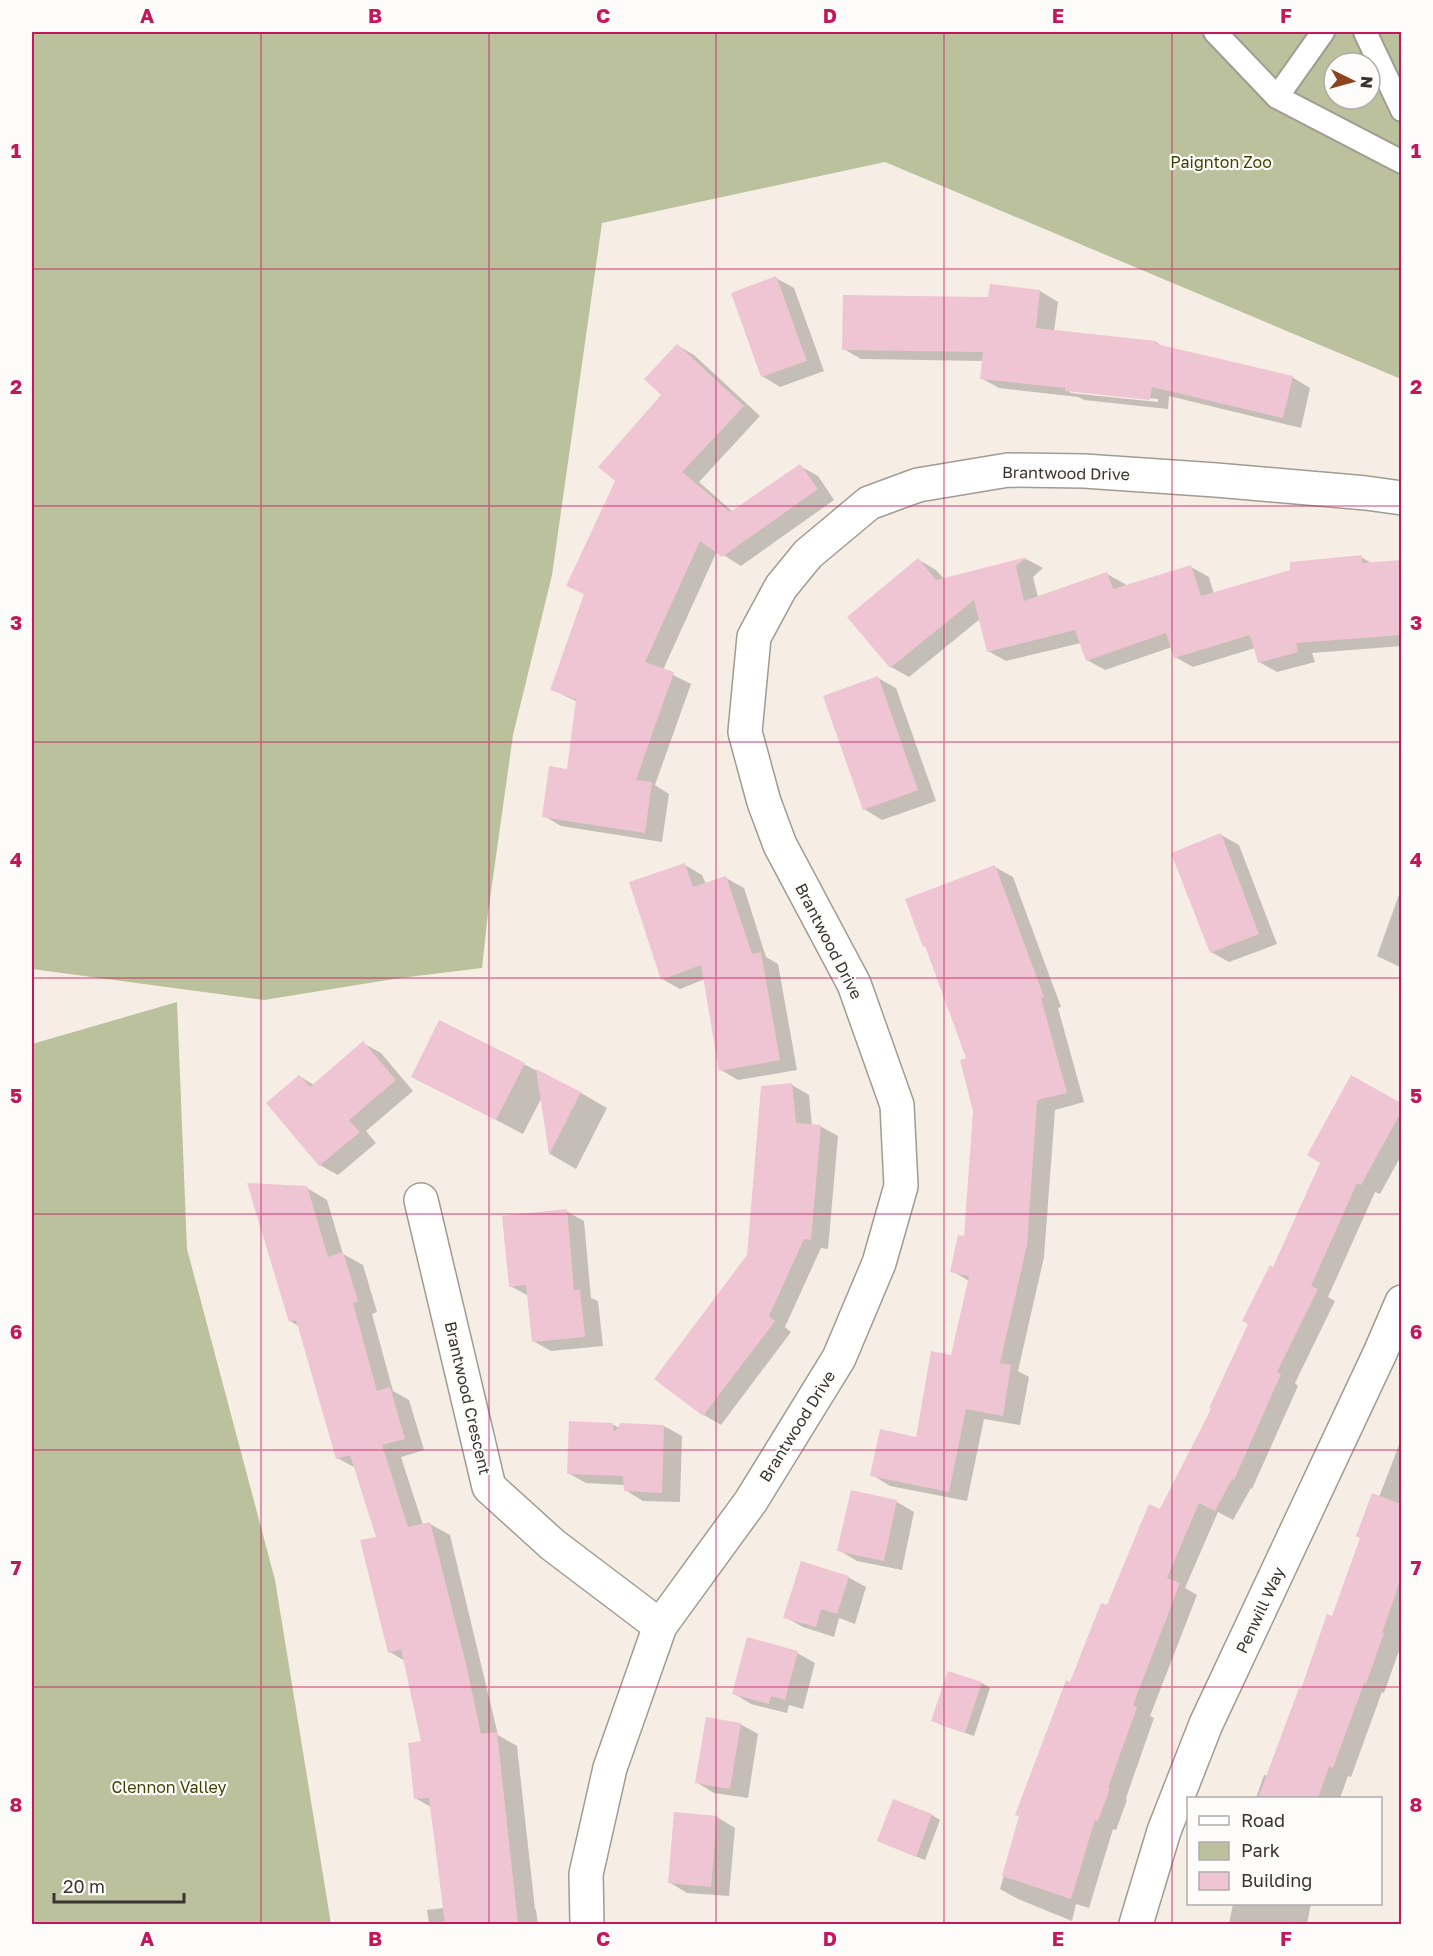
<svg xmlns="http://www.w3.org/2000/svg" width="1433" height="1956" viewBox="0 0 1433 1956" font-family="'Golos Text',sans-serif">
<style>
.green{fill:#bbc19c;fill-rule:evenodd}
.shadow{fill:#0003;fill-rule:evenodd}
.building{fill:#f0c5d3}
.lines{fill:none;stroke-linecap:round;stroke-linejoin:round}
.lane-casing{stroke:#a19b92;stroke-width:26}
.street-casing{stroke:#a19b92;stroke-width:36}
.secondary-casing{stroke:#a19b92;stroke-width:36}
.lane{stroke:#fff;stroke-width:22}
.street{stroke:#fff;stroke-width:33}
.secondary{stroke:#fff;stroke-width:33}
.grid{fill:none;stroke:#c2185b;stroke-width:1.5;stroke-opacity:0.55}
.labels{text-anchor:middle;stroke-width:4.5;stroke-linejoin:round;paint-order:stroke}
.park-label{font-size:16px;fill:#3d4200;stroke:#fefcfb}
.street-label{font-size:16px;fill:#383531;stroke:#fefcfb}
.neatline{fill:none;stroke:#c2185b;stroke-width:2}
.grid-label{font-size:20px;text-anchor:middle;font-weight:bold;fill:#c2185b}
</style>
<rect width="100%" height="100%" fill="#f6eee5"/>
<g class="green">
<path d="M32,32H1401V379L885,162L602,223L552,575L513,735L488,913L482,968L400,978L264,1000L32,969ZM1334,63H1370V99H1334Z"/>
<path d="M177,1002L187,1249L275,1580L331,1924H32V1044Z"/>
</g>
<g class="shadow">
<path d="M776,278L794,288L824,371L780,387L762,376Z"/>
<path d="M1040,291L1058,302L1054,332L1156,342L1165,348L1292,377L1310,388L1301,428L1169,396L1168,409L1084,400L1078,397L999,388L981,378L983,361L861,359L844,349L990,299ZM1067,390L1158,399V402L1071,393Z"/>
<path d="M677,345L694,355L760,416L699,482L733,512L800,466L818,476L834,500L741,566L717,551L663,670L691,684L655,785L669,794L662,842L561,826L544,816L568,771L578,702L551,689L585,595L568,585L663,395Z"/>
<path d="M1361,557L1373,564L1402,561V646L1312,653L1315,662L1277,672L1259,662L1255,648L1193,667L1175,657L1172,647L1105,670L1087,660L1081,643L1006,661L988,651L980,619L909,677L891,667L919,560L936,570L944,579L1026,559L1043,568L1033,577L1038,597L1107,574L1125,584L1126,587L1191,567L1209,577L1214,594Z"/>
<path d="M878,678L896,688L936,801L882,820L864,809Z"/>
<path d="M1221,835L1239,845L1277,944L1229,962L1211,952Z"/>
<path d="M685,865L702,875L706,884L726,878L744,888L766,957L778,964L797,1070L738,1080L721,1070L705,979L680,989L662,979Z"/>
<path d="M995,867L1013,877L1061,1007L1058,1008L1084,1102L1055,1110L1044,1257L1018,1371L1029,1377L1020,1425L984,1419L967,1501L890,1486L872,1475L918,1438L952,1356L969,1281L952,1271L965,1238L974,1111L968,1059L927,947L924,946Z"/>
<path d="M1401,889H1402V968L1377,956Z"/>
<path d="M440,1022L581,1093L607,1108L576,1169L550,1154L542,1097L523,1134L413,1077Z"/>
<path d="M363,1043L381,1053L413,1091L366,1131L376,1143L338,1175L320,1165L268,1103L299,1076L314,1085Z"/>
<path d="M1352,1077L1402,1105V1154L1380,1194L1375,1192L1328,1297L1335,1301L1295,1383L1298,1386L1252,1489L1251,1488L1233,1520L1218,1512L1185,1588L1197,1595L1150,1716L1154,1718L1126,1798L1127,1800L1116,1830L1113,1829L1089,1908L1076,1904L1072,1921L1018,1899L1000,1889L1021,1816L1071,1684L1108,1607L1213,1409L1322,1162Z"/>
<path d="M792,1085L809,1095L812,1126H820L838,1136L828,1249L821,1248L785,1327L791,1332L721,1425L704,1415L748,1255Z"/>
<path d="M307,1188L327,1200L343,1254L363,1265L377,1312L372,1314L393,1391L409,1400L424,1450L401,1457L423,1525L430,1524L450,1535L498,1735L517,1746L535,1909L536,1910L538,1924H429L427,1910L444,1908L431,1807L415,1798L423,1743L405,1661L390,1652L378,1538L356,1468L337,1458L300,1327L290,1321Z"/>
<path d="M566,1211L584,1221L591,1298L598,1301L603,1346L551,1351L533,1341L529,1296L510,1286Z"/>
<path d="M612,1424L619,1428L664,1426L682,1436L680,1502L643,1501L625,1490V1485L586,1483L568,1473Z"/>
<path d="M1402,1437V1637L1399,1644L1401,1645L1384,1693L1382,1692L1351,1777L1348,1776L1340,1798H1256L1264,1775L1268,1776L1333,1618Z"/>
<path d="M897,1502L914,1512L902,1570L857,1561L839,1550Z"/>
<path d="M848,1577L866,1587L855,1624L839,1618L834,1637L803,1627L785,1617Z"/>
<path d="M797,1653L815,1663L803,1709L789,1705L787,1713L751,1704L733,1693Z"/>
<path d="M949,1673L982,1683L990,1688L974,1736L941,1725L933,1720Z"/>
<path d="M740,1724L758,1734L748,1798L714,1793L696,1782Z"/>
<path d="M675,1814L717,1817L735,1828L729,1896L687,1893L669,1882Z"/>
<path d="M932,1815L940,1820L925,1860L888,1845Z"/>
<path d="M1233,1904H1311L1307,1924H1229Z"/>
</g>
<g class="building">
<path d="M776,276L807,361L761,377L731,293Z"/>
<path d="M990,284L1040,290L1036,328L1156,341V344L1293,376L1283,418L1152,387L1150,400L1065,391V388L980,379L983,352L842,350L843,295L988,297Z"/>
<path d="M677,344L744,406L682,472L730,512L800,464L818,489L722,557L700,541L645,662L674,672L636,780L652,782L645,833L542,817L549,766L567,769L576,699L550,690L584,594L566,586L615,481L598,467L661,395L644,379Z"/>
<path d="M1362,555V563L1401,560V635L1296,643L1298,652L1258,663L1250,635L1174,658L1166,633L1086,661L1075,630L987,652L974,600L890,668L847,617L918,558L936,580L1027,557L1016,566L1024,601L1107,572L1113,589L1191,565L1201,596L1290,570V562Z"/>
<path d="M878,676L918,790L863,810L823,696Z"/>
<path d="M1221,833L1259,934L1210,953L1171,853Z"/>
<path d="M685,863L693,887L726,876L752,954L761,952L780,1060L719,1071L701,965L661,980L629,882Z"/>
<path d="M995,865L1044,997L1041,998L1067,1093L1037,1100L1027,1245L1000,1363L1011,1365L1003,1416L966,1409L949,1492L870,1476L880,1429L916,1437L931,1351L951,1355L969,1276L950,1272L958,1235L964,1236L973,1111L960,1060L966,1058L925,946L923,947L905,899Z"/>
<path d="M439,1020L525,1063L496,1120L411,1077Z"/>
<path d="M363,1041L396,1080L349,1120L360,1132L319,1166L266,1103L299,1075L310,1087Z"/>
<path d="M536,1069L581,1092L549,1155Z"/>
<path d="M1351,1075L1401,1103V1112L1361,1185L1357,1183L1311,1286L1318,1289L1277,1372L1281,1374L1234,1480L1232,1479L1215,1511L1199,1503L1167,1578L1180,1583L1133,1705L1137,1707L1108,1788H1110L1098,1821L1095,1820L1071,1899L1002,1876L1019,1816L1015,1815L1066,1680L1070,1682L1101,1603L1107,1605L1149,1504L1160,1509L1211,1409L1209,1408L1248,1324L1242,1321L1270,1265L1273,1267L1320,1163L1307,1155Z"/>
<path d="M792,1083L796,1123L821,1125L811,1240L804,1239L769,1316L775,1321L703,1416L654,1379L747,1255L761,1086Z"/>
<path d="M247,1183L307,1186L328,1257L343,1252L358,1301L353,1303L377,1391L390,1387L405,1439L382,1445L408,1527L430,1522L466,1664L481,1734L497,1732L518,1924H445L429,1798L414,1799L408,1743L421,1741L401,1649L388,1653L360,1540L376,1537L350,1455L336,1459L296,1320L289,1322Z"/>
<path d="M567,1209L574,1290H580L585,1337L532,1342L526,1285L509,1287L502,1216Z"/>
<path d="M569,1421L613,1423L614,1432L621,1423L664,1425L662,1493L624,1491L623,1476L567,1474Z"/>
<path d="M851,1490L897,1500L884,1561L837,1551Z"/>
<path d="M1372,1493L1401,1504V1578L1382,1633H1384L1366,1684L1364,1683L1333,1768L1329,1767L1318,1798H1258L1299,1688L1301,1689L1327,1614L1332,1616L1360,1538L1356,1536Z"/>
<path d="M801,1561L849,1576L837,1614L821,1609L816,1627L783,1618Z"/>
<path d="M747,1637L798,1651L785,1700L771,1696L769,1704L732,1694Z"/>
<path d="M948,1671L982,1682L965,1733L931,1721Z"/>
<path d="M706,1717L741,1723L730,1789L695,1783Z"/>
<path d="M893,1799L932,1814L916,1857L877,1841Z"/>
<path d="M674,1812L717,1816L711,1887L668,1883Z"/>
</g>
<g class="lines">
<g class="lane-casing">
<g id="lane">
<path d="M1215,32L1277,97L1402,162"/>
<path d="M1365,32L1402,110"/>
<path d="M1277,97L1323,32"/>
</g>
</g>
<g class="street-casing">
<g id="street">
<path d="M421,1200L489,1487L553,1545L660,1626"/>
<path d="M587,1924L586,1874L610,1768L660,1626L751,1501L839,1358L879,1263L901,1186L897,1105L854,984L780,845L764,802L745,732L754,637L781,587L808,554L869,503L918,485L1008,470L1084,471L1216,480L1366,493L1402,498"/>
</g>
</g>
<g class="secondary-casing">
<path id="secondary" d="M1136,1924L1164,1831L1206,1724L1380,1353L1402,1302"/>
</g>
<use href="#lane" class="lane"/>
<use href="#street" class="street"/>
<use href="#secondary" class="secondary"/>
</g>
<path class="grid" d="M261,32V1924M489,32V1924M716,32V1924M944,32V1924M1172,32V1924M32,269H1402M32,506H1402M32,742H1402M32,978H1402M32,1214H1402M32,1450H1402M32,1687H1402"/>
<g class="labels">
<g class="park-label">
<text x="1221" y="168">Paignton Zoo</text>
<text x="169" y="1793">Clennon Valley</text>
</g>
<g class="street-label">
<text transform="translate(1066 473) rotate(1)" y="6">Brantwood Drive</text>
<text transform="translate(829 941) rotate(63)" y="6">Brantwood Drive</text>
<text transform="translate(468 1398) rotate(77)" y="6">Brantwood Crescent</text>
<text transform="translate(797 1426) rotate(-58)" y="6">Brantwood Drive</text>
<text transform="translate(1260 1610) rotate(-65)" y="6">Penwill Way</text>
</g>
</g>
<rect width="1433" height="1956" fill="none" stroke="#fefcfb" stroke-width="66"/>
<rect x="1187" y="1797" width="195" height="108" fill="#fefcfb" stroke="#afacaa" stroke-width="1.5"/>
<rect x="1199" y="1816" width="30" height="9" fill="#ffffff" stroke="#afacaa" stroke-width="1.5"/>
<text x="1241" y="1827" font-size="18" fill="#383531">Road</text>
<rect x="1199" y="1842" width="30" height="18" fill="#bbc19c" stroke="#afacaa" stroke-width="1.5"/>
<text x="1241" y="1857" font-size="18" fill="#383531">Park</text>
<rect x="1199" y="1872" width="30" height="18" fill="#f0c5d3" stroke="#afacaa" stroke-width="1.5"/>
<text x="1241" y="1887" font-size="18" fill="#383531">Building</text>
<g transform="translate(1352 81) rotate(95)"><circle r="28" fill="#fefcfb" stroke="#afacaa" stroke-width="1.5"/>
<path d="M0-4.5L10 22L0 15L-10 22Z" fill="#8b441f"/>
<text y="-9" font-size="16" font-weight="bold" text-anchor="middle" fill="#383531">N</text>
</g>
<path d="M54 1893v9h130v-9" fill="none" stroke="#383531" stroke-width="3"/>
<text x="63" y="1893" font-size="18" fill="#383531" stroke="#fefcfb" stroke-width="4.5" paint-order="stroke">20 m</text>
<rect x="33" y="33" width="1367" height="1890" class="neatline"/>
<g class="grid-label">
<text x="147" y="23">A</text>
<text x="375" y="23">B</text>
<text x="603" y="23">C</text>
<text x="830" y="23">D</text>
<text x="1058" y="23">E</text>
<text x="1286" y="23">F</text>
<text x="16" y="158">1</text>
<text x="1416" y="158">1</text>
<text x="16" y="394">2</text>
<text x="1416" y="394">2</text>
<text x="16" y="630">3</text>
<text x="1416" y="630">3</text>
<text x="16" y="867">4</text>
<text x="1416" y="867">4</text>
<text x="16" y="1103">5</text>
<text x="1416" y="1103">5</text>
<text x="16" y="1339">6</text>
<text x="1416" y="1339">6</text>
<text x="16" y="1575">7</text>
<text x="1416" y="1575">7</text>
<text x="16" y="1812">8</text>
<text x="1416" y="1812">8</text>
<text x="147" y="1946">A</text>
<text x="375" y="1946">B</text>
<text x="603" y="1946">C</text>
<text x="830" y="1946">D</text>
<text x="1058" y="1946">E</text>
<text x="1286" y="1946">F</text>
</g>
</svg>
